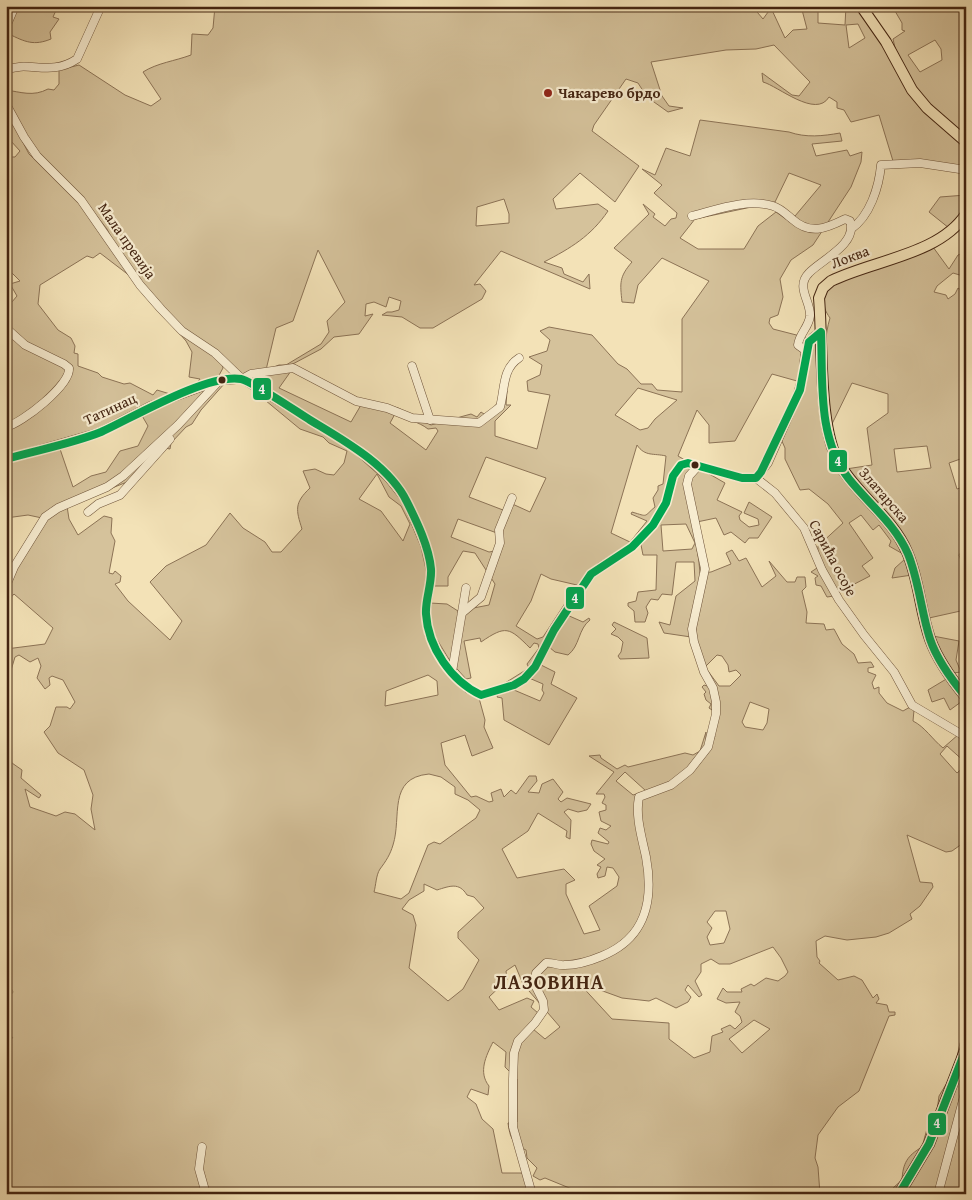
<svg xmlns="http://www.w3.org/2000/svg" width="972" height="1200" viewBox="0 0 972 1200" font-family="'Gentium Book Plus',serif">
<style>
.green{fill:#d5c29b;stroke:#8c7356;fill-rule:evenodd}
.lines{fill:none;stroke-linecap:round;stroke-linejoin:round}
.minor-casing{stroke:#6f543a;stroke-width:9}
.major-casing{stroke:#432411;stroke-width:12}
.minor{stroke:#f7ecd0;stroke-width:8}
.major{stroke:#f3e2b7;stroke-width:10}
.bus-1-casing{stroke:#f7ecd0;stroke-width:11}
.bus-1{stroke:#00a651;stroke-width:8}
.poi-dot{fill:#8f2418;stroke:#f7ecd0;stroke-width:2}
.bus-dot{fill:#432411;stroke:#f7ecd0;stroke-width:2}
.labels{text-anchor:middle;stroke-width:4.5;stroke-linejoin:round;paint-order:stroke}
.poi-label{font-size:15px;font-weight:bold;fill:#432411;stroke:#f7ecd0;text-anchor:start}
.street-label{font-size:15px;fill:#432411;stroke:#f7ecd0}
.district-label{font-size:20px;font-weight:bold;letter-spacing:1px;fill:#432411;stroke:#f7ecd0}
.line-badge{stroke:#f7ecd0;stroke-width:2}
.badge-label{font-size:14px;text-anchor:middle;font-weight:bold;fill:#fff}
</style>
<rect width="100%" height="100%" fill="#f3e2b7"/>
<filter id="stains"><feTurbulence type="fractalNoise" baseFrequency=".004" numOctaves="4"/><feColorMatrix values="0 0 0 0 .2 0 0 0 0 .09 0 0 0 0 .02 0 0 0 .5 -.17"/></filter>
<radialGradient id="worn" r=".72"><stop offset=".6" stop-color="#630" stop-opacity="0"/><stop offset="1" stop-color="#630" stop-opacity=".3"/></radialGradient>
<g class="green">
<path d="M6,6H58L53,17L59,19L50,32L51,39C34,46 25,42 9,34L6,40Z"/>
<path d="M215,6H752L763,19L771,8L785,38L793,30L807,29L801,6H818V23L845,25L846,6H858L883,41L909,90L923,107L966,147V168L921,162L893,161L879,115L851,122L844,110L837,108V102L829,97C816,119 778,86 763,82L762,73L792,95L799,96L810,82L774,45L756,49L726,50L651,62L662,96L669,106L683,108L668,112L647,97L638,83L626,79L594,125L592,131L639,166L615,202L580,173L553,199L556,209L598,204L608,211C591,236 571,248 544,262L562,268L564,274L583,282L589,274L590,289L501,251L474,285L480,284L486,291L482,299L433,328H420L402,317L382,315L387,312H392L399,310L401,301L389,297L386,307L374,302L366,304L365,316L373,314L359,334L334,337L321,349L289,366L358,398L398,408L431,425L471,414L477,417L481,412L487,416L498,402L500,392L507,391L506,405H511L495,421V436L537,449L550,395L528,391L527,381L540,375L542,365L529,357L547,351L550,340L540,331L549,327L592,335L618,364L627,369L641,384H652L657,390L682,392V319L709,281L662,258L638,285L634,303L622,302C620,283 619,277 632,262L614,248L649,214L643,204L655,214L653,217L665,226L671,219L676,218L677,213L654,193L662,185L642,169L655,175L666,148L690,156L700,120L789,132C806,138 823,136 840,133L842,141L812,144L816,156L847,150L850,156L862,152L861,162L851,187L813,245L791,260L780,279L783,297L778,315L770,318L769,323L773,329L812,339L815,338L819,341L822,416L830,448L845,477L898,538L912,575L892,578L895,568L905,559L903,554L889,546L891,541L879,525L873,530L861,515L849,523L873,558L862,566L870,576L837,593L846,615L834,596L827,597L821,586L816,585L815,578L818,576L811,572L817,568L818,546L843,523L828,504L809,489L800,490L785,459V448L781,439L797,381L772,374L735,441L709,443V425L697,410L678,456L725,483L717,500L742,512L739,516L740,520L749,527L759,525L758,519L744,513L749,502L772,517L758,538H749L745,543L731,532L724,535L716,518L692,523C695,541 699,555 700,573L711,572L731,564L726,553L732,550L739,561L746,558L762,587L776,576L769,561L787,582H795L797,577H805L806,587L802,591L807,612L806,623L824,624L826,630L834,629L842,644L854,654L858,663L871,662L874,667L868,668V672L876,675L872,683L874,689L879,687V693L887,703L903,711L910,707L914,710L913,721C925,727 932,739 943,748L959,734L966,737V763L947,746L940,754L957,773L966,765V841L952,851L946,852L907,835L920,882L932,883L933,887L920,906L910,914L912,919L889,933L876,937L847,940L825,936L816,941L817,957L820,961L819,963L838,980L854,976L862,980L873,998L877,994L879,999L876,1003L887,1005L889,1012H895V1015L889,1016L859,1091L838,1107L818,1135L815,1158L818,1167L820,1194H584L545,1178L540,1180L533,1176L537,1168L527,1158L526,1150C512,1144 510,1137 508,1123L517,1122V1079L505,1067L506,1052L493,1042C486,1056 478,1072 489,1086L488,1095L471,1089L467,1097L476,1104L482,1119L493,1129L502,1173H523L529,1194H16L6,1181V1038H13L6,1030V995H11L13,992L9,984L11,963H6V751L12,763L22,770L21,778L41,795L39,798L25,789L30,807L56,816L65,812L75,814L95,830L91,809L93,795L84,770L58,753L44,732L50,726L56,707H67L70,709L75,702L63,680L52,676L49,678L50,685L45,689L37,678L41,666L38,658L30,662L19,655L15,657L6,687V649L45,644L53,628L14,594L6,603V574L42,518L28,515L6,518V309L17,296L10,284L20,281L6,267V160L9,157H15L20,151L10,140L6,128L14,125L29,154L79,203L128,272L107,229L80,195L32,148L6,98V90C21,92 33,97 48,89L54,90L59,84V70L79,65L125,95L151,106L161,99L143,72C157,63 175,61 191,55L192,34L208,35L213,28ZM858,24L865,38L849,48L846,25ZM789,173L821,185L790,222L776,212L758,226L744,249H698L680,238L695,219L775,202ZM504,199L509,214V223L476,226L477,207ZM318,250L345,302L327,321L329,332L321,344L286,365H279L266,370L276,328L293,321ZM100,253L130,276L186,341L192,352L189,377L200,379L195,386L170,394L157,390L153,395L130,383L124,384L102,377L98,373L78,366V354L74,353L75,346L71,338L58,330L38,304L40,285L87,256L93,258ZM219,352L242,375L248,386L300,429L323,437L329,443L347,451L344,463L334,475L326,474L315,469L303,471L310,488C294,503 296,510 302,529L281,552H272L265,542L243,528L230,513L206,545L166,566L150,582L182,621L170,640L128,601L115,584L120,582L121,576L115,571L113,574L109,573L115,541L111,533L112,518L104,516L78,535L69,519L67,506L132,480L160,447L170,449L171,443L186,427L192,424L201,410L225,383L217,379L223,368ZM291,371L330,385L361,405L351,422L279,388ZM638,388L677,400L655,419L648,428L640,430L615,415ZM141,414L148,426L138,446L120,451L106,472L91,476L73,487L59,446L66,440L91,435ZM395,414C406,420 418,421 428,429L436,428L438,431L426,450L390,423ZM344,444L360,447L395,482L410,504L431,559V586H448V577L463,551L475,553L495,584L489,605L458,611L447,604L430,603V628L450,661L466,679L471,678L464,641L480,638L481,642C506,625 509,627 530,648L534,643L538,644L539,648L527,664L529,668L497,688L527,674L583,579L597,564L643,535L654,521L663,506L675,467L678,473L664,516L641,545L643,555H657L656,590L638,592L636,601L628,603V606L634,611L635,622H645L648,613L646,607L651,599L658,600L662,594L672,595L676,562H694L695,581L676,596L670,625L659,622L664,633L691,637V624L696,616C694,630 699,642 696,656L701,659L711,685L710,687L704,685L702,687L706,692L704,694L706,700L711,704L709,708L712,710L718,704L717,722L711,725L710,731L715,736L712,743L706,744V732L700,751L693,755L685,753L628,767L625,765L617,769L601,758L600,755L589,756L614,772L596,794H604L605,797L602,803L606,805V810L599,812L601,821L611,826L606,830L600,828L598,833L609,842L608,844L592,840L591,844L594,851L605,859L597,865L601,867L597,874L598,878L605,876L607,867L613,868L619,877L617,886L589,906L600,930L584,934L566,894V884L575,880L564,869L517,878L502,849L528,831L538,813L567,831L566,837L570,839L571,820L564,812L568,809L578,812L587,810L591,804L567,798L561,802L558,799L563,792L553,779L542,784L539,793L528,792L537,781L536,776H529L516,794L511,790L504,797L501,789L491,793L493,801L489,802L476,796L471,797L445,765L441,743L465,735L472,756L493,748L484,727L485,720L479,698L428,640L424,606L427,574L419,538L407,508L389,484ZM637,445C645,457 654,453 666,456L663,484L658,486V490L653,498L655,507C643,517 649,517 632,512L631,514L647,521L630,542L611,533ZM486,457L546,478L530,512L508,502L503,510L469,497ZM377,474L389,497L401,506L410,524L403,541L381,511L359,499ZM458,519L497,533L498,542L495,551L489,552L451,537ZM686,524L695,543L692,549L663,551L661,525ZM541,574L551,579L577,585L543,637L537,639L516,626L531,601ZM717,655L722,656L728,665L729,672L736,670L741,675L730,686H719L705,667ZM428,675L437,681L438,695L385,706L386,691ZM750,702L769,709L767,723L763,730L745,727L742,722ZM625,772L646,791L633,795L616,781ZM429,774L441,777L455,787V794L468,800L480,810L476,818L440,844L434,842L428,845L409,893L401,899L374,892C376,885 376,875 380,869C386,861 390,855 393,845C402,817 387,778 429,774ZM424,884L437,890C450,886 459,882 467,895L474,897L484,908L458,932V938L479,960L463,989L448,1001L409,968L416,925L413,915L402,909L409,900L424,891ZM715,911H726L730,929L724,943L710,945L707,937L712,928L707,922ZM773,947L781,958L788,972L785,976L778,981L766,978L754,986L751,984L741,989L742,992H727L723,988L717,999L726,1003L740,1002L735,1012L740,1016L742,1022L735,1029L730,1025L721,1029L723,1032L712,1036L710,1052L694,1058L669,1039V1023L612,1019L578,982L622,998L649,1001L656,998L676,1008L688,1002L691,997L685,990L688,985L699,997L702,995L695,981L701,972V964L711,959L719,964H730ZM515,965L523,984L560,1027L545,1039L533,1029V1021L538,1013L531,1007L534,1001L527,998L499,1010L489,997L507,980L506,971ZM754,1020L770,1029L742,1053L729,1039Z"/>
<path d="M899,6H966V137C936,111 901,81 893,39L905,31L902,30V23L895,11ZM935,40L941,49L942,60L920,72L908,55Z"/>
<path d="M966,195V207L949,228L929,212L940,197Z"/>
<path d="M933,247L949,269L958,255L966,252V273L963,276L953,273L937,286L934,292L946,295L948,299L955,294L958,288L964,292L966,290V457L949,463L957,489L966,486V545L959,555L966,575V614L965,610L929,618L915,559L846,469L872,465L867,428L888,413V394L852,383L831,426C827,392 820,351 830,318C820,304 824,298 831,283ZM927,446L931,468L897,472L894,449Z"/>
<path d="M567,615L583,622L589,618L590,620C578,629 580,646 568,655L555,652L549,647Z"/>
<path d="M614,622L647,638L649,658L620,659L618,656L621,652L623,642L618,637L611,634L616,629L612,625Z"/>
<path d="M933,636L959,641L956,660L961,672L953,673L941,655Z"/>
<path d="M541,665L555,672L551,684L577,698L549,745L504,720L502,698L497,697L499,693L514,690L540,701L544,693L542,690L543,684L529,678Z"/>
<path d="M948,678L965,699L950,710L944,698L932,702L928,690Z"/>
<path d="M966,1033V1080L935,1194H890L893,1188L902,1180C903,1163 907,1156 922,1147L927,1129L932,1124L937,1111L939,1096L954,1071L960,1043Z"/>
<path d="M966,1098V1194H940Z"/>
</g>
<g class="lines">
<g class="minor-casing">
<g id="minor">
<path d="M6,27L15,6"/>
<path d="M6,70C29,60 50,77 77,59L101,6"/>
<path d="M6,104L24,137L37,156L81,200L140,285L161,309L182,331L215,353L242,379L251,374L293,368L356,401L387,408L412,418L479,423L500,407C505,389 502,369 519,358"/>
<path d="M692,216C716,210 747,198 773,206C780,208 786,214 792,219C810,235 825,229 845,219L850,221C858,244 821,260 809,273C795,287 811,301 810,316C809,327 799,334 798,345L805,350"/>
<path d="M851,229C870,216 879,187 881,165L920,163L966,170"/>
<path d="M6,328L25,345L64,364L69,368C71,385 22,423 6,427"/>
<path d="M412,366L430,420"/>
<path d="M6,459L100,432L150,406L218,381L242,379L355,447L386,475L406,500L428,553L431,571L426,613L429,635L445,664L459,681L468,689L481,695L514,685L524,679L535,667L554,630L591,574L632,547L653,525L666,503L673,476L681,465L688,463L742,478H756L775,493L804,528L822,570L839,600L864,635L894,672L912,705L966,737"/>
<path d="M756,478L768,463L800,390C807,371 798,340 821,332"/>
<path d="M88,512L98,504L120,495L170,439"/>
<path d="M6,586L14,567L45,517L58,508L107,487L123,476L178,425L217,383"/>
<path d="M462,613L481,597L500,543L499,530L512,498"/>
<path d="M452,672L466,588"/>
<path d="M202,1147L199,1169L206,1194"/>
<path d="M532,1194L513,1127V1079L514,1053L518,1041L535,1023L544,1010L543,1001L535,985L536,973L546,963C553,962 558,966 565,965C578,965 590,961 602,956C646,938 654,901 646,857C642,838 635,816 639,797L671,785L690,770L708,747L716,714V702L713,688L704,672L694,642L692,629L705,569L687,484L689,476L698,466"/>
<path d="M938,1194L966,1089"/>
</g>
</g>
<g class="major-casing">
<g id="major">
<path d="M861,6L886,42L912,90L927,108L966,142"/>
<path d="M966,214C939,255 873,260 831,281L823,288L819,298C823,343 818,429 840,465C859,497 892,517 907,552C919,579 920,611 930,639C938,661 952,680 966,697"/>
<path d="M899,1194L929,1144L966,1048"/>
</g>
</g>
<use href="#minor" class="minor"/>
<use href="#major" class="major"/>
<g class="bus-1-casing">
<g id="bus-1">
<path d="M6,459C37,450 71,444 101,432C132,418 208,373 241,379C252,381 297,412 310,420C343,440 389,465 407,502C417,522 429,547 431,569C432,584 425,600 426,614C428,647 451,681 481,695L514,685L524,679L535,667L554,630L591,574L632,547L653,525L666,503L673,476L681,465L688,463L742,478H756L761,472L800,390L809,342L821,332C823,381 817,438 849,479C869,504 895,524 908,554C919,581 921,611 930,639C937,660 951,679 966,697"/>
<path d="M899,1194L929,1144L966,1049"/>
</g>
</g>
<use href="#bus-1" class="bus-1"/>
</g>
<circle class="poi-dot" cx="548" cy="93" r="5"/>
<g class="bus-dot">
<circle cx="222" cy="380" r="4.5"/>
<circle cx="695" cy="465" r="4.5"/>
</g>
<g class="labels">
<g class="poi-label">
<text x="558" y="98">Чакарево брдо</text>
</g>
<g class="street-label">
<text transform="translate(127 241) rotate(55)" y="5">Мала превија</text>
<text transform="translate(850 257) rotate(-21)" y="5">Локва</text>
<text transform="translate(110 409) rotate(-25)" y="5">Татинац</text>
<text transform="translate(884 495) rotate(49)" y="5">Златарска</text>
<text transform="translate(833 558) rotate(62)" y="5">Сарића осоје</text>
</g>
<g class="district-label">
<text x="549" y="989">ЛАЗОВИНА</text>
</g>
</g>
<g class="line-badge">
<rect x="252" y="377" width="20" height="24" rx="5" fill="#00a651"/>
<rect x="828" y="449" width="20" height="24" rx="5" fill="#00a651"/>
<rect x="565" y="586" width="20" height="24" rx="5" fill="#00a651"/>
<rect x="927" y="1112" width="20" height="24" rx="5" fill="#00a651"/>
</g>
<g class="badge-label">
<text x="262" y="394">4</text>
<text x="838" y="466">4</text>
<text x="575" y="603">4</text>
<text x="937" y="1128">4</text>
</g>
<rect width="972" height="1200" fill="none" stroke="#f3e2b7" stroke-width="25"/>
<rect x="8" y="8" width="957" height="1185" fill="none" stroke="#432411" stroke-width="2.5"/>
<rect x="12" y="12" width="947" height="1175" fill="none" stroke="#432411"/>
<rect width="100%" height="100%" filter="url(#stains)"/>
<rect width="100%" height="100%" fill="url(#worn)"/>
</svg>
